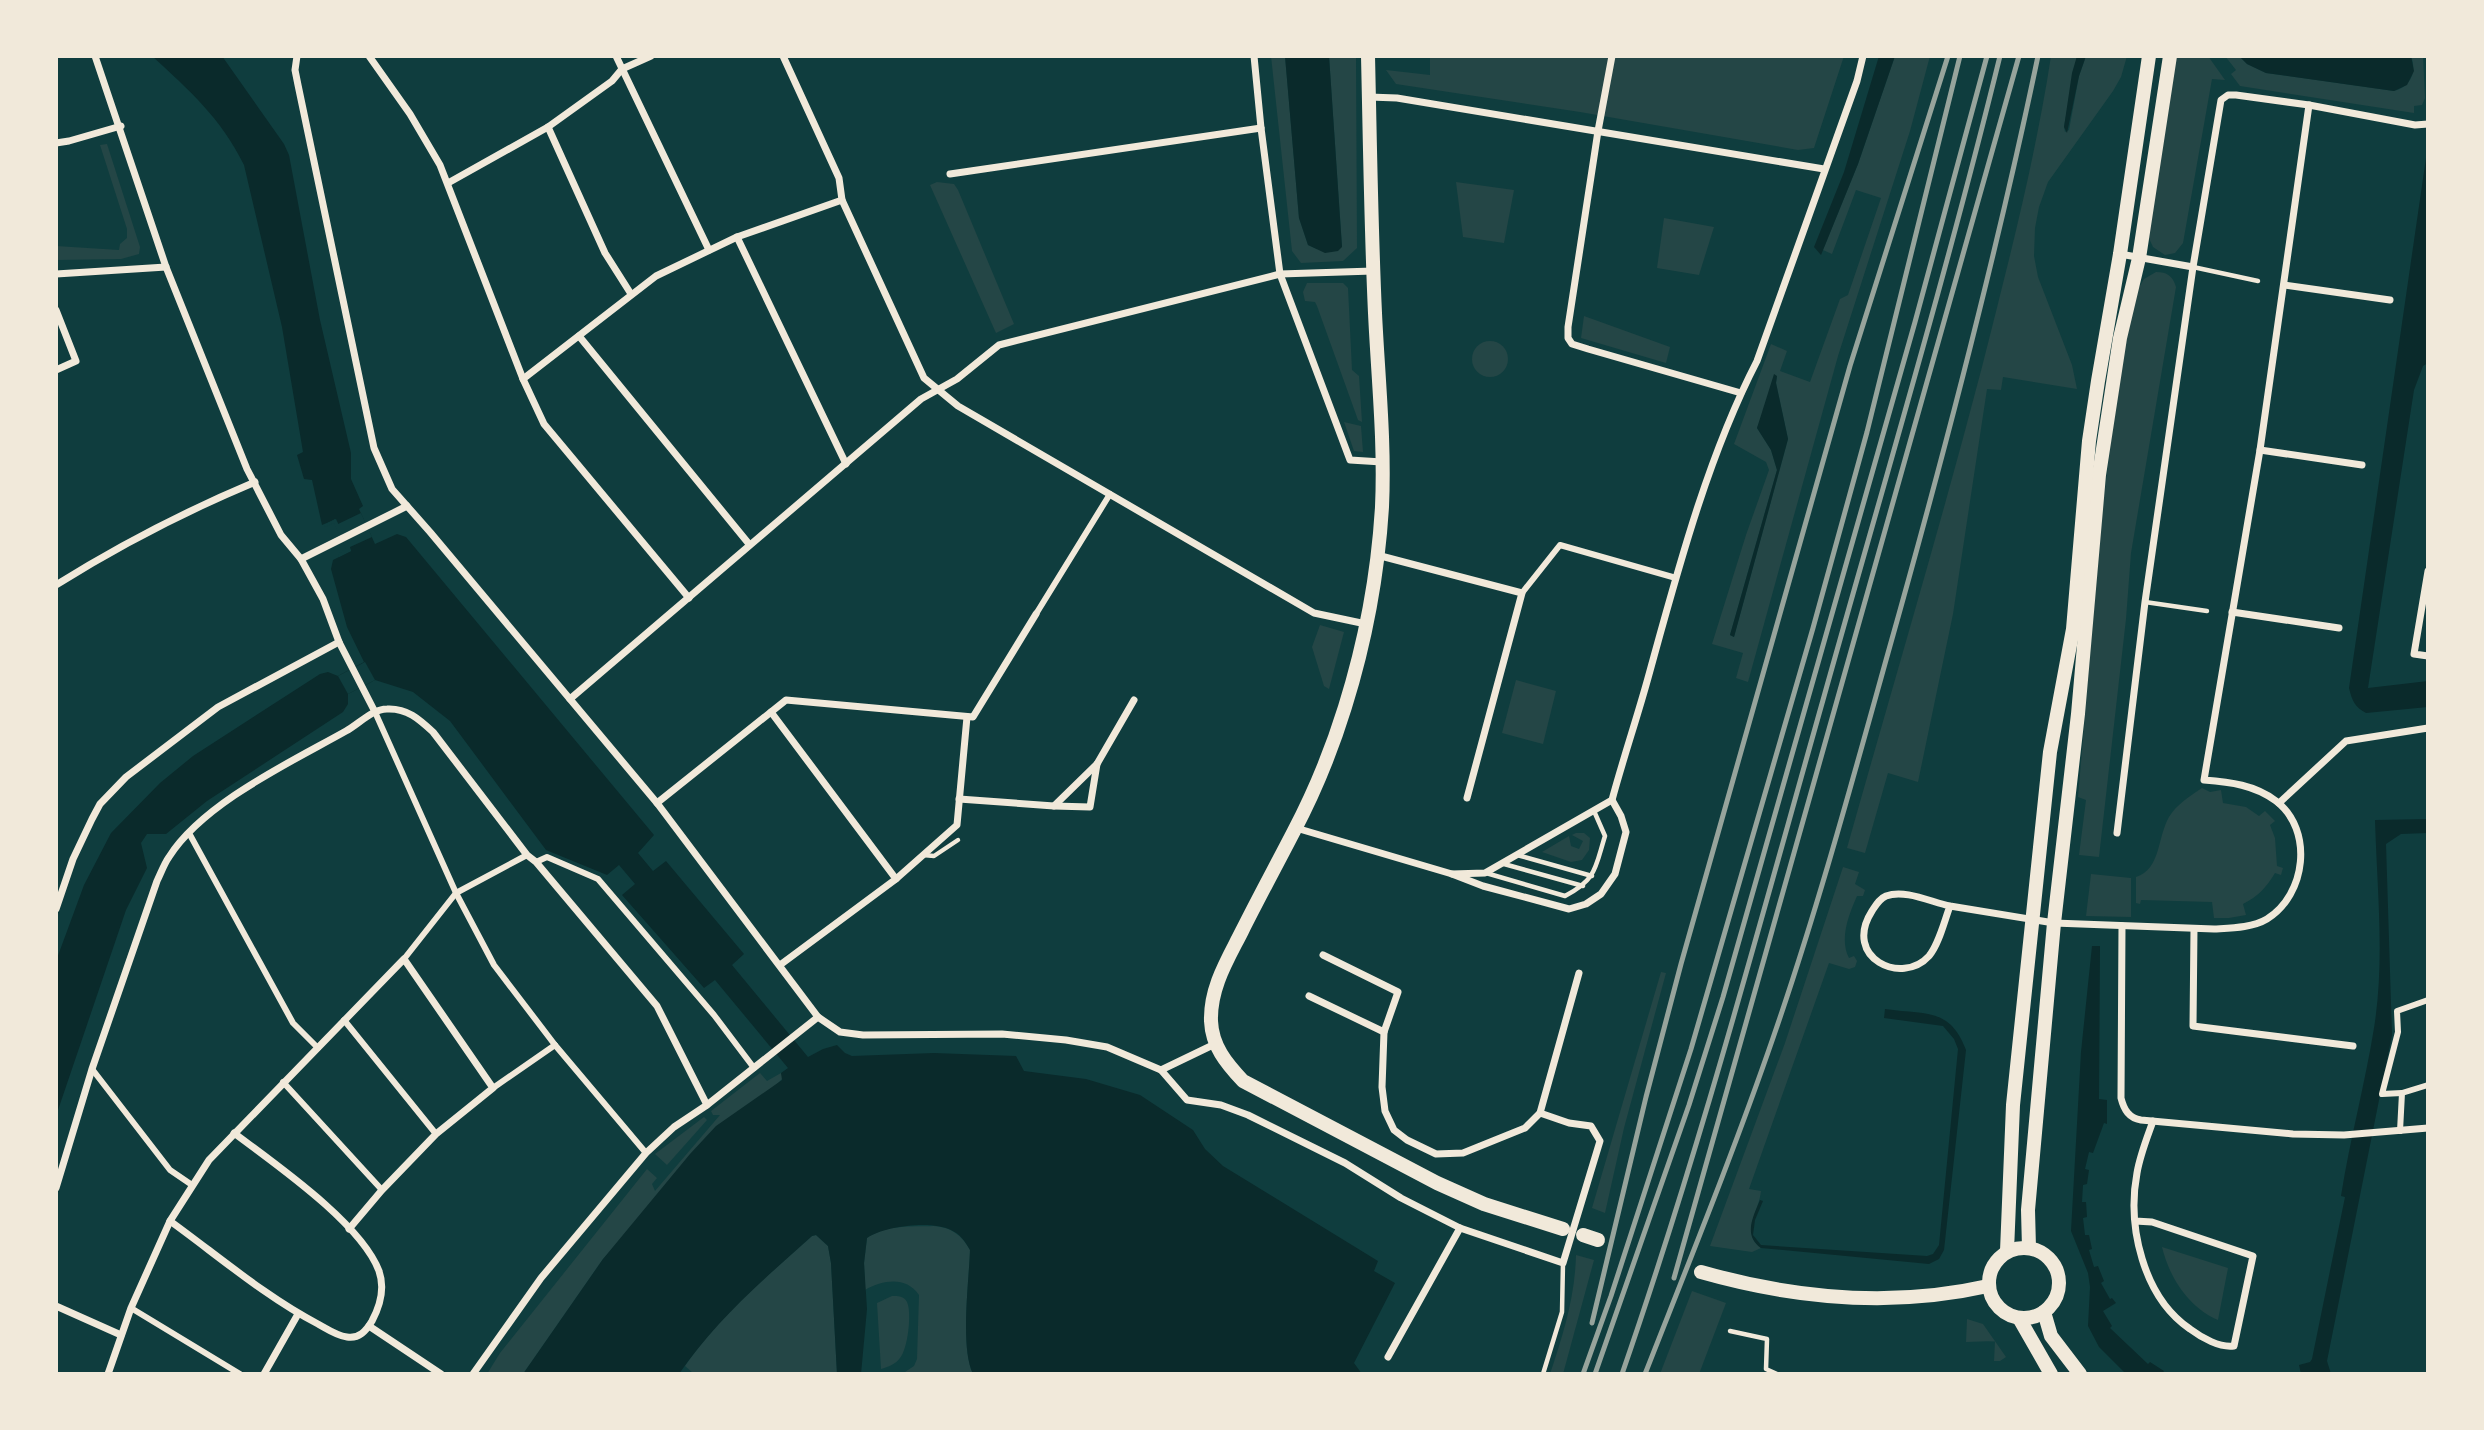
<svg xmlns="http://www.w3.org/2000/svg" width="2484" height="1430" viewBox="0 0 2484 1430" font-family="'Noto Serif',serif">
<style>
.green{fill:#244646;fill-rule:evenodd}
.water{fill:#0a2a2b}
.pier{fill:#0f3d3e}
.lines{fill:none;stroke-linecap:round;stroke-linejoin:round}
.service{stroke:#f1e9da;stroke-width:4.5}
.pedestrian{stroke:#f1e9da;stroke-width:6}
.minor{stroke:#f1e9da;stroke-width:7}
.secondary{stroke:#f1e9da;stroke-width:14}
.rail{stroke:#97a49c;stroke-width:5}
</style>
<rect width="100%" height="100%" fill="#0f3d3e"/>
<g class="green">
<path d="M1271,56H1285L1299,218L1308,245L1317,249L1342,246L1329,56H1356L1357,248L1343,261L1301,263L1292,251Z"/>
<path d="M1430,56H1844L1814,148L1798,150L1580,112L1396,84L1386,70L1430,75Z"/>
<path d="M1895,56H1930L1910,131L1838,356L1748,682L1736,678L1743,653L1712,644L1746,535L1769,470L1766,462L1734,444L1771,344L1787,351L1780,371L1810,382L1840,299L1848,295L1881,198L1856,190L1832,254L1823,250L1858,164ZM1777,376L1776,383L1788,439L1734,637L1730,635L1777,470L1771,450L1757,428Z"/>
<path d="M2051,56H2077L2064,127L2065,132L2069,130L2079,76L2086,56H2127L2121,77L2113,91L2048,182L2039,207L2035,228L2034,256L2038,277L2072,365L2077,389L2003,377L2001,390L1987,389L1953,614L1918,782L1888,773L1865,853L1847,848C1892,688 1940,528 1982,367C2008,264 2035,161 2051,56Z"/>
<path d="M2175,56H2208L2225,80L2212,79L2183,243L2175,253L2165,255L2153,247L2148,236Z"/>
<path d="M2225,56H2239L2247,64L2266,73L2394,91C2411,86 2417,72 2411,56H2423L2425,98L2422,105L2414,106V113L2240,86L2231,74L2236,70Z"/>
<path d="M107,144L140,247L139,254L121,259L56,260V246L119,250L120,244L127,238V229L100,145Z"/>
<path d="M937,182L954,184L958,190L1014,324L996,333L930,185Z"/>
<path d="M1456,182L1514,190L1504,243L1463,237Z"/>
<path d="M1664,218L1714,227L1699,275L1657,268Z"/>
<path d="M2156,272C2167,272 2173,276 2176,287L2131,553L2126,619L2099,857L2079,855L2086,800L2078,797L2103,504L2114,418L2126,340L2138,289L2144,279Z"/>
<path d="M1307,283H1343L1348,288L1352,370L1359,376L1362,422L1358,420L1317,306L1315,302L1305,301L1303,292Z"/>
<path d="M1584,316L1670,347L1666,363L1581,338Z"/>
<circle cx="1490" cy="359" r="18"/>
<path d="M1344,422L1361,426L1363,452L1354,451Z"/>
<path d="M1320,625L1344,632L1329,689L1324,686L1312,647Z"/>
<path d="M1516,680L1556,691L1543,744L1502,733Z"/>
<path d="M2202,788L2210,792L2221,790L2223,803L2246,807L2259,816L2265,811L2275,821L2270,825L2275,838L2277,866L2283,868L2281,875L2275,873C2266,888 2258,896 2243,904L2246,915L2229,918H2214L2212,902L2141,900L2140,904L2136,903V877C2161,869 2157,838 2169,817C2176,805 2190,796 2202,788Z"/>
<path d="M1576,833H1584L1590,838L1589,850L1582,860L1571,862L1542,852L1569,836L1571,846L1579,849L1583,841L1572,835Z"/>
<path d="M1843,867L1859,872L1855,884L1865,890L1863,896H1857C1849,914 1839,939 1849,958L1854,956L1857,961L1855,967L1849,969L1829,963L1749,1189L1761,1191C1759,1212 1740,1232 1761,1248L1752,1252L1710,1246L1785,1043Z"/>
<path d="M2091,874L2131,878V917L2086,916Z"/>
<path d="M1661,972L1666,973L1624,1128L1605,1213L1592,1208Z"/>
<path d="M760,1073L767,1081L781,1073L783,1078L603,1259L523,1374H487L500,1353L647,1169L657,1178L652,1184L655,1191L720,1115H713L711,1111Z"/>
<path d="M704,1117L707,1120L667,1165L655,1154Z"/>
<path d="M934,1226C950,1227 962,1235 970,1250C969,1282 960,1347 973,1374H902L914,1366L917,1359L919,1295C906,1276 883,1280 865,1290L864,1263L867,1238C887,1224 911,1227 934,1226Z"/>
<path d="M816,1235L828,1246L831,1263L837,1374H694L685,1366C719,1316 767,1276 812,1236Z"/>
<path d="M2162,1247L2228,1268L2218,1320C2189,1308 2169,1277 2162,1247Z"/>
<path d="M1576,1255L1594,1260L1563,1374H1550C1563,1335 1575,1297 1576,1255Z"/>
<path d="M1692,1291L1726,1303L1699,1374H1660Z"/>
<path d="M892,1296C898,1296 904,1296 907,1302C912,1312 908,1349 900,1358C896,1364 888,1367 881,1369L877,1303Z"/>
<path d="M1967,1319L1983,1324L2006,1357L2000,1361H1994L1995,1341L1966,1342Z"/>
</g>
<g class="water">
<path d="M152,56H222L284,144L289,155L320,320L351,453V479L363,506L359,509L375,544L397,534L406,537L654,835L638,853L653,871L666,861L744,954L732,965L808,1057L823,1049L837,1045L845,1053L852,1056L934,1053L1016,1056L1024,1071L1086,1079L1140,1095L1193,1130L1205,1149L1223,1166L1378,1261L1374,1271L1395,1283L1354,1363L1362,1374H973C960,1347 969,1282 970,1250C965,1241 960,1234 951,1230C932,1220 884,1226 867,1238L864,1263L867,1309L861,1374H837L831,1263L828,1246L816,1235L812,1236C764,1279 715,1321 679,1374H523L603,1259L690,1154L716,1126L782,1080L781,1073L788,1068L715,980L704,988L622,895L635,884L619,865L607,875L546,850L450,721L413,692L375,680L348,694V704L343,712L207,801L166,834H147L141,843L147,868L126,910L56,1116V961L84,885L111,833L160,783L193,756L320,674L328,672L338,676L364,662L347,627L331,569L333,560L351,551L336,519L322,525L312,480L304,479L297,455L303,452L282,327L244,165C221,118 189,90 152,56Z"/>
<path d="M1285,56H1329L1341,233L1342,247L1338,251L1325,253L1308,245L1299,218Z"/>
<path d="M1879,56H1895L1858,164L1821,255L1814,247L1844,172Z"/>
<path d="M2077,56H2086L2079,76L2067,133L2064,127L2072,73Z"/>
<path d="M2239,56H2411L2414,71L2407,85L2394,91L2266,73L2247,64Z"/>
<path d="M2426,158L2428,363L2423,366L2414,390L2368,688L2428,681V707L2366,713C2355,707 2352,701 2349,688Z"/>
<path d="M1774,374L1777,376L1776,383L1788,439L1734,637L1730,635L1777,470L1771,450L1757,428Z"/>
<path d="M2428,819V833L2401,834L2386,844L2392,1035L2327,1361L2331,1374H2301L2299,1365L2310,1362L2312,1359L2345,1197L2341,1196C2350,1139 2365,1084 2374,1028C2385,960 2377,889 2375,820Z"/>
<path d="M2092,946H2100L2099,1099L2107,1100V1124L2104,1123L2093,1153L2089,1152L2085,1169L2089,1170L2087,1184L2083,1185L2082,1202H2086L2087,1217L2083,1218L2085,1235H2089L2092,1249L2089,1250L2094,1267L2098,1266L2104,1281L2101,1283L2110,1299L2112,1298L2116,1303L2103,1311L2112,1326L2110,1328L2148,1364L2150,1362L2164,1371L2162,1374H2126L2099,1347L2088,1326L2090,1287L2088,1273L2071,1231L2081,1052Z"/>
<path d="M1885,1009C1925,1015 1950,1007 1966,1050L1944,1250L1939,1259L1929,1264L1761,1248C1743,1235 1753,1217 1760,1200L1763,1201L1755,1220L1753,1235L1761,1245L1927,1256L1933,1254L1939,1245L1958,1049L1954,1039L1943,1026L1884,1018Z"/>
</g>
<g class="pier">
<path d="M361,513L372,537L350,547L351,551L339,557L338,554L346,549L334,523L325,527L324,525L335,519L338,524Z"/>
<path d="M365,662L375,680L348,694L338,676Z"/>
</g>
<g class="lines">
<g class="service">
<path d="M2193,267L2258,281"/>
<path d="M2145,602L2207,611"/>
<path d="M923,855L934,856L958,840"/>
<path d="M1517,855L1592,876"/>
<path d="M1504,864L1583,886"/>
<path d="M1486,873L1565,896C1597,879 1595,868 1605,836L1594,811"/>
<path d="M1730,1331L1767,1339L1766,1369L1777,1374"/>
<path d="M1543,1374L1562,1312L1563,1263"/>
</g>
<g class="pedestrian">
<path d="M1522,593L1560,545L1676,578"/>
<path d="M1036,614L1110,494"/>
<path d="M375,712L456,893L494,965L555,1045L646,1153"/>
<path d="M189,833L293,1023L318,1048"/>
<path d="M536,862L547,857L598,879L714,1015L754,1068"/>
<path d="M404,959L456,893L527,855"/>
<path d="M344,1020L436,1134"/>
<path d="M92,1069L170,1170L192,1185"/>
<path d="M283,1082L382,1190"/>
<path d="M493,1088L555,1045"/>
<path d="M2402,1093L2382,1094L2398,1032L2397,1011L2428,1000"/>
<path d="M2400,1131L2402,1093L2428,1085"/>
<path d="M131,1308L240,1374"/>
</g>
<g class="minor">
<path d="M95,56L166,267L247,469L281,535L301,559L323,599L339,642L375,712"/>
<path d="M297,56L295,70L298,85L374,448L392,489L430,532L657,803L818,1017L840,1032L863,1035L1002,1034L1066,1040L1107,1047L1161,1070L1187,1100L1221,1105L1248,1115L1345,1163L1401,1198L1460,1228L1563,1263L1600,1141L1591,1126L1569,1123L1540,1113"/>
<path d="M369,56L410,114L440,165L523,379L544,424L689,598"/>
<path d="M616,56L709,250"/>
<path d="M783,56L839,178L842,200L924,378L958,406L1314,613L1366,624"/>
<path d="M1254,56L1261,128L1280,274L1350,460L1382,462"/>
<path d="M1612,56L1598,131L1568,327V338L1572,344L1588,349L1741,393"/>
<path d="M1369,97L1397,98L1824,169"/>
<path d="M548,127L605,253L631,294"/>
<path d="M56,143L69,141L121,126"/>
<path d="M950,174L1261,128"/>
<path d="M448,183L548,127L612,81L622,69L651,56"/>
<path d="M737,237L846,464"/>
<path d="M2120,254L2193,267"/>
<path d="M56,274L166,267"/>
<path d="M2284,285L2390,300"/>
<path d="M56,310L76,361L56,370"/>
<path d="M579,336L749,544"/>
<path d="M523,379L656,276L737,237L842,200"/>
<path d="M2260,450L2362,465"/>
<path d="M1377,555L1522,593L1467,798"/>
<path d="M301,559L407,506"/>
<path d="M2428,571L2414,654L2428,656"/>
<path d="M56,585C120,545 186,511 255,482"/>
<path d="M2232,612L2339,628"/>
<path d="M570,699L921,399L957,379L999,345L1280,274L1373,271"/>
<path d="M771,712L896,879L780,965"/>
<path d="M959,799L1054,806L1097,764L1134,700"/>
<path d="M657,803L786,700L973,717L1036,614"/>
<path d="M2279,803L2346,741L2428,728"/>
<path d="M1054,806L1090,807L1097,764"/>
<path d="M1296,828L1452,874L1483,886L1569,909L1586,904L1601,894L1615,874L1626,832L1621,816L1612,800"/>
<path d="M2117,833L2145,602L2193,267L2221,100L2228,95H2236L2309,105L2415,125L2428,124"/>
<path d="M1452,874L1485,873L1612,800C1623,759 1637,718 1648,678C1677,573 1707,458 1757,361L1857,81L1863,56"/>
<path d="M896,879L957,825L967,717"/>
<path d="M1950,906C1931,902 1905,889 1886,896C1879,899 1876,905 1872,911C1842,958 1902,986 1929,956C1939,944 1944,922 1950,906L2054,923L2214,929C2231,928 2252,928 2267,919C2306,895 2314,830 2276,801C2255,785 2230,782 2204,780L2260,450L2309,105"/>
<path d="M56,909L73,859L92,819L100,804L126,777L218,707L339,642"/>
<path d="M2122,926L2121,1098C2124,1110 2129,1118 2141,1120L2293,1134L2344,1135L2428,1128"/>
<path d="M2194,929L2193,1026L2353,1046"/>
<path d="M1323,955L1398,992L1384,1032L1382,1087L1385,1111L1394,1130L1407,1140L1436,1154L1463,1153L1525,1128L1540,1113L1579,973"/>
<path d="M1309,996L1384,1032"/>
<path d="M1161,1070L1215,1044"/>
<path d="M56,1188L92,1069L157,881C161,873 164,864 169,857C203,803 291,762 346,731C359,724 372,709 387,709C407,708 419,719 433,732L527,855L536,862L657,1006L707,1105"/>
<path d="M170,1221C217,1255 266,1297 318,1324C327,1329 337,1336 347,1337C359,1339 366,1331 372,1321C380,1306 385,1288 379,1271C361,1223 275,1164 234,1133"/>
<path d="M2135,1221L2152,1222L2253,1256L2234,1346C2220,1348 2202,1338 2190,1329C2143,1297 2127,1226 2137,1173C2140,1155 2147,1138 2153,1121"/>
<path d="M56,1306L121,1335"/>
<path d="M369,1326L441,1374"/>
<path d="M1388,1357L1460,1228"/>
<path d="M108,1374L131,1308L170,1221L209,1160L404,959L493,1088L436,1134L382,1190L349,1229"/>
<path d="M264,1374L298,1314"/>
<path d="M473,1374L541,1278L646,1153L674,1127L707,1105L818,1017"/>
</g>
<g class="secondary">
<path d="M1368,56C1370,142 1371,228 1375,313C1378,377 1385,442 1382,507C1378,573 1365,643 1345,707C1332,749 1315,791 1294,831C1277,864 1259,897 1242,931C1228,959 1210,987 1211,1021C1212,1046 1226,1063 1243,1081L1437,1183L1484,1204L1563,1229"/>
<path d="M1583,1235L1598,1240"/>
<circle cx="2024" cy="1283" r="35"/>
<path d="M2029,1248L2028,1210L2054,923L2078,714L2099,475L2120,338L2139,258L2170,56"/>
<path d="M2007,1251L2013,1105L2050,752L2073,629L2089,441L2098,381L2120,254L2149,56"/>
<path d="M1701,1272C1796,1299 1891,1308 1988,1286"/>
<path d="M2044,1312L2051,1336L2080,1374"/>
<path d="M2019,1318L2051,1374"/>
</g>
<g class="rail">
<path d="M1674,1278L2019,56"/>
<path d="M1592,1323L1646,1097L1681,964L1850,366L1948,56"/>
<path d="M1583,1374L1611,1296L1691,1049L1813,628L1867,432L1960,56"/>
<path d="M1595,1374L1689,1105L1723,997L1915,322L1987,56"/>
<path d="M1622,1374C1699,1152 1759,926 1823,700C1883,486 1947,272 2000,56"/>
<path d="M1645,1374C1689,1262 1734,1151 1773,1038C1817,911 1852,782 1888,653C1944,455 1996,257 2038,56"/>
</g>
</g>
<rect width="2484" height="1430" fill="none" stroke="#f1e9da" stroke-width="116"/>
</svg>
